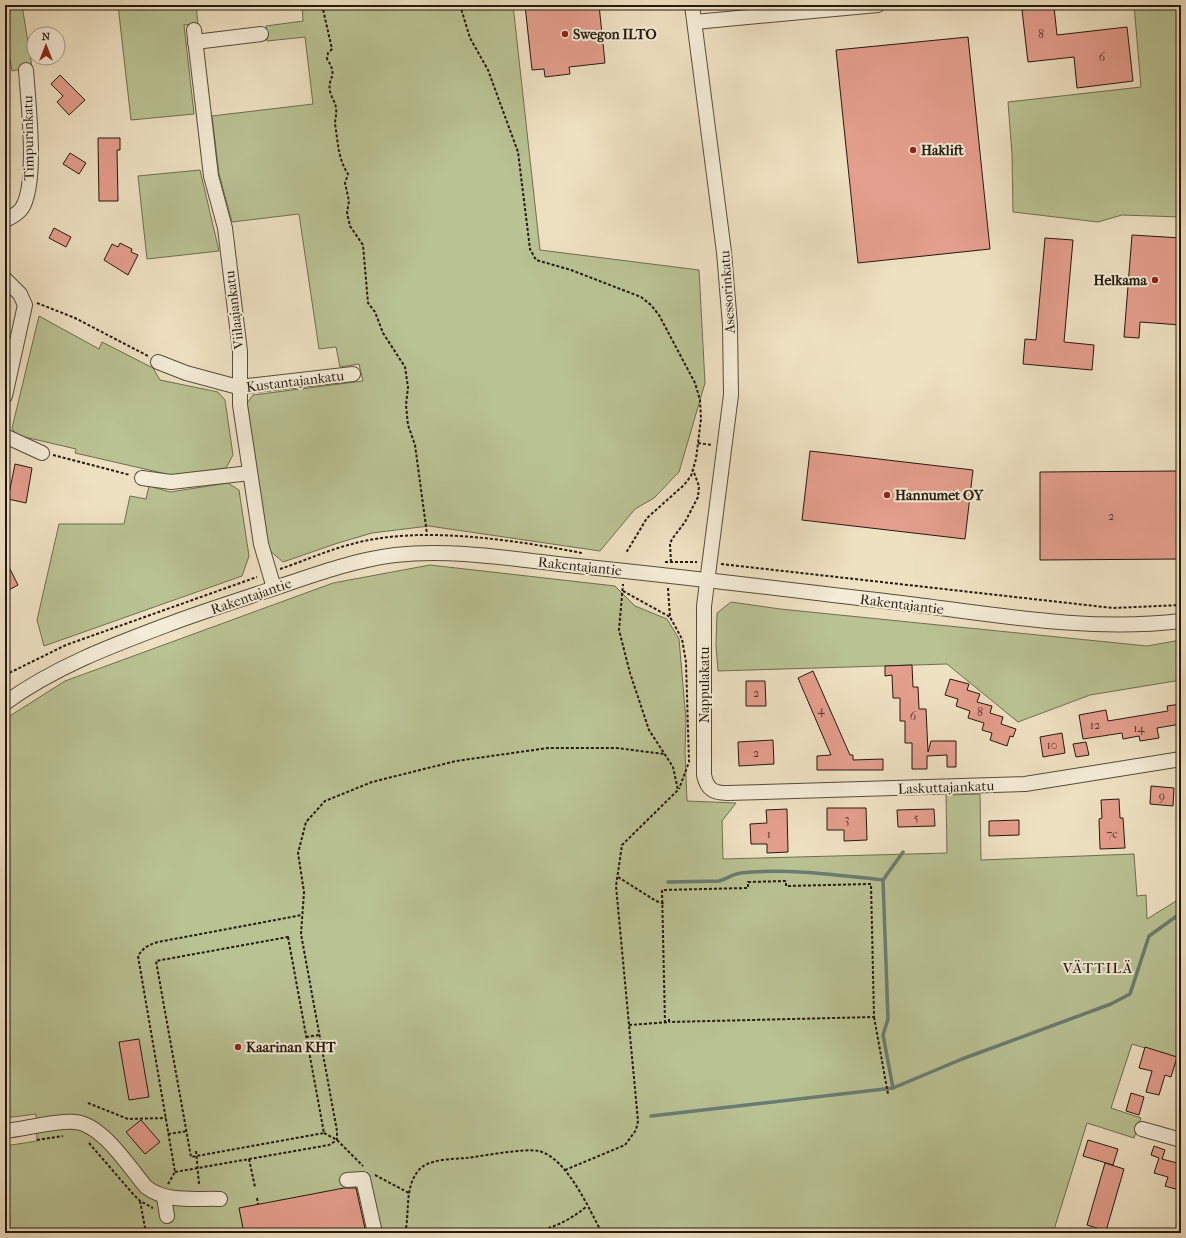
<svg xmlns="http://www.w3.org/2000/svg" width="1186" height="1238" viewBox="0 0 1186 1238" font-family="'IM FELL French Canon',serif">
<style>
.green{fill:#b9c293;stroke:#6e6e50}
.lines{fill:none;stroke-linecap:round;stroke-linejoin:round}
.stream{stroke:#6a7c71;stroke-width:3.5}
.building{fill:#e49e8d;stroke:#241a0d}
.minor-casing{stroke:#564c3a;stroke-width:16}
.path{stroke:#241a0d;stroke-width:2;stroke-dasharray:3 2;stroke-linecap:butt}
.minor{stroke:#f4ecd7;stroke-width:14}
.poi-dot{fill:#8f2418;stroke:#f4ecd7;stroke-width:1.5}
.labels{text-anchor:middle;stroke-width:4;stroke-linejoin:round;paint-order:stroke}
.number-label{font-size:12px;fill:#543b2d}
.poi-label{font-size:14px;font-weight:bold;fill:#241a0d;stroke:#f4ecd7;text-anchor:start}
.street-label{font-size:14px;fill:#241a0d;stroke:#f4ecd7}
.neighbourhood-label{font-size:15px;letter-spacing:1px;fill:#241a0d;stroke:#f4ecd7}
</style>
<rect width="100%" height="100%" fill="#eee1c2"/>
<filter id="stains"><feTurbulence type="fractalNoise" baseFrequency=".005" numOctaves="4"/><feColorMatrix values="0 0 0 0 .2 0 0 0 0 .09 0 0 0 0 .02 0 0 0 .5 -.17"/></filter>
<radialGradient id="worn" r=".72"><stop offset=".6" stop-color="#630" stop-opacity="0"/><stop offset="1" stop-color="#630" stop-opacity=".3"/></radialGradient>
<g class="green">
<path d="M5,5H22L32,67L12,71L5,31Z"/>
<path d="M118,5H196L198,24L184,25L194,114L131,120Z"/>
<path d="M302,5H513L540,250L699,270L705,383L679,472L654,498L635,509L600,551L429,526L372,533L338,543L283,562L269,550L247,403L253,395L363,381L359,364L340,367L336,347L319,349L299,214L232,222L219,174L212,116L313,104L305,37L267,41L266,26L303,21Z"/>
<path d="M1134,5H1181V217L1122,215L1098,222L1013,212L1012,154L1008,102L1141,87Z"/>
<path d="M200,170L219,251L147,259L138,176Z"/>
<path d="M39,316L99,349L102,342L153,368L160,380L218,392L225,400L233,455L226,468L171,475L75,453L76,449L16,435L12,428Z"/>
<path d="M228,483L239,490L249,556L242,576L44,646L37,620L59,524H124L130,496L146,499L149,486L170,492Z"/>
<path d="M430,565L615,586L635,606L667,619L679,639L686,720L685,751L687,801L736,803L722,821L723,859L947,853L946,795L980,794L981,860L1134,854L1137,896L1146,895L1147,919L1181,898V1059L1132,1044L1111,1108L1141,1118L1134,1138L1087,1123L1053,1233H5V1146L37,1141L36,1114L5,1118V719L65,681L333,583Z"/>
<path d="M731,602L780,609L1147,646L1181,640V680L1090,695L1018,722L947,664L718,671L716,645L717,613Z"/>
</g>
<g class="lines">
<g class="stream">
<path d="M668,882L719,881C727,879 732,874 741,873C788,868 837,875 883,880"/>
<path d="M893,1088L883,1035L888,1019L883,880L903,852"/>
<path d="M651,1116L893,1088L962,1059L1111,1004L1130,994L1149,936L1181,913"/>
</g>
</g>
<g class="building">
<path d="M525,5H599L605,63L569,67L570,74L545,77L544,69L532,70Z"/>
<path d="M1054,7L1057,35L1127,27L1133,81L1077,88L1074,57L1028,62L1022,10Z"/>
<path d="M968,37L990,249L858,263L836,50Z"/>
<path d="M60,75L85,100L69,115L57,102L63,96L51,84Z"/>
<path d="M98,138H120V150H117L118,201H99Z"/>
<path d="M70,153L86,163L79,174L63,164Z"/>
<path d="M54,228L71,237L66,247L49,238Z"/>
<path d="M1132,235L1181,238V325L1140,322L1139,338L1124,337Z"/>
<path d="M1045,238L1073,240L1064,342L1094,345L1092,370L1023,364L1025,339L1036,340Z"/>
<path d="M120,243L132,249L131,252L138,255L128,275L104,260L112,244L118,247Z"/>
<path d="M810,451L973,470L965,539L802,520Z"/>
<path d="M15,464L32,468L26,503L8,499Z"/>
<path d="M1181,471V559L1040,560V472Z"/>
<path d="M5,559L18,585L5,592Z"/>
<path d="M912,665L913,687H918L919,709H926L928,752L931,741H956V767H947V755L927,756V769H912V743H905V721H900V698H893L892,675L885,676V666Z"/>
<path d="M813,671L850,755H853V760L883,759V770H817V756L831,755L798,678Z"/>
<path d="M950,679L969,684L967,690L980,694L977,702L992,706L990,713L1003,717L1001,724L1016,729L1013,737L1010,736L1007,746L990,740L992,733L982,730L984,723L968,718L970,711L956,706L958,699L945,695Z"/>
<path d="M746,681H765L766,706H746Z"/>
<path d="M1181,704V724L1157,728L1159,738L1140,741L1139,736L1123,739L1122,733L1083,739L1079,715L1106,710L1108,721L1168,711L1167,706Z"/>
<path d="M1062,733L1065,753L1043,757L1040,737Z"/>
<path d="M773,740L774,764L739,766L738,742Z"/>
<path d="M1086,742L1089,755L1076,757L1073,744Z"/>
<path d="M1151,786L1174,788L1173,806L1150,804Z"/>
<path d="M1119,799L1120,818H1123L1125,848L1100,849L1099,819L1102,818L1101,800Z"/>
<path d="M827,808H866L867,840L844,841V830H827Z"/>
<path d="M787,809L788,852L767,853V844H751L750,824L767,823L766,810Z"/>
<path d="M934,809L935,826L898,827L897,810Z"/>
<path d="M1019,820V835L989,836V821Z"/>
<path d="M139,1039L149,1097L129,1100L119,1042Z"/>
<path d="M1145,1047L1177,1057L1171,1077L1165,1075L1159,1095L1146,1092L1152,1071L1139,1068Z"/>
<path d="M1131,1093L1144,1097L1139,1115L1126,1111Z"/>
<path d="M141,1120L160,1142L145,1154L126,1132Z"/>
<path d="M1088,1140L1118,1149L1113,1165L1083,1156Z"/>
<path d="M1154,1146L1165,1150L1162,1159L1181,1164V1183L1179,1190L1165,1186L1168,1177L1154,1173L1159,1158L1151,1155Z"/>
<path d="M1105,1163L1124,1169L1106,1231L1087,1225Z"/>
<path d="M344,1188H356L366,1233H244L239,1208Z"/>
</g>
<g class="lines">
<g class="minor-casing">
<g id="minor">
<path d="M692,5L724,252L730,325L731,395L704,606V775C707,789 713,793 727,793L1025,784L1181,759"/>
<path d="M695,22L878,5"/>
<path d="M194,30L211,176L225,228L240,351V405L261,544L274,588"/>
<path d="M195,42L261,34"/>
<path d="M5,220C10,218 19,213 22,208C38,184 28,100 26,70"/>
<path d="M5,279L20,294L25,305L5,396"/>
<path d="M158,362L186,373L238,387L353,374"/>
<path d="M5,436L42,453"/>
<path d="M142,478L171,482L250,473"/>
<path d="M5,703C59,664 119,643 180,620C213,608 245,598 278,587C316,574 355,560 395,555C455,548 517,560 577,566C688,577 798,591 909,604C998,615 1091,632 1181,621"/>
<path d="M1142,1129L1181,1140"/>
<path d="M5,1131C24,1129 58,1120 75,1122C102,1124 129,1167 146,1187C167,1203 195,1198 220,1199"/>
<path d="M347,1180L363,1179L375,1233"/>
<path d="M164,1197L167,1216"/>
</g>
</g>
<g class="path">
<path d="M322,5L332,49L328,53L327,59C339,77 327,77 330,91C331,97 336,103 336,109C337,114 335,119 335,124C338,142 338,159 348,174L345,183L349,201L347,213L350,226L363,245L368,303L375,312L383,333L405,367L408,387L406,405L408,425L415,445L427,534"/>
<path d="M460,5L470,38L488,70L518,152L530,249L536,260L571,270L641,297L651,305L659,315L695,383L700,400L701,419L696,459L691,476L684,485L647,518L626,553"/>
<path d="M37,303L75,318L148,356"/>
<path d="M698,443L712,445"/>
<path d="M53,455L130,475"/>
<path d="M665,562H697"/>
<path d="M671,562L670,544L672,539L685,522L698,497L699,486L693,470"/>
<path d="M721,564L1113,608L1181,605"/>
<path d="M280,569C304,561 328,550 352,544C419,525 514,540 582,553"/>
<path d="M668,588L670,617L682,639L686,662L689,762L679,789"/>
<path d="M623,591L670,617"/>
<path d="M5,675L66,645L257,577"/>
<path d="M618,877L656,901L665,904"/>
<path d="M288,937L324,1133L191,1157L156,961Z"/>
<path d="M874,1017L888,1094"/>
<path d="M665,1023L662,890L748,888V882L786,881V886L871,884L874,1017L669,1022"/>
<path d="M629,1025L669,1022V1019"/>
<path d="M306,1037L319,1035"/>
<path d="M88,1103L128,1119L166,1118"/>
<path d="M324,1133L337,1140L363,1166"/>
<path d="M168,1134L187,1131"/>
<path d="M37,1140L63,1136"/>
<path d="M89,1143L133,1194L140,1201L153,1208"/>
<path d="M196,1151L199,1184"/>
<path d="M249,1159L255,1187"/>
<path d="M565,1170L625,1145L636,1130L638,1121L616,886L622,845L678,790L673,767L649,730L630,673L619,630L623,584"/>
<path d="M175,1172L329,1145L337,1140V1131L301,934L304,892L298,853L306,822L325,801L372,782L456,761L548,748H617L664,754"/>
<path d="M375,1175L409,1193"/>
<path d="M168,1184L175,1172L138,956C143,948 148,945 158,942L302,915"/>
<path d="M257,1198L258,1204"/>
<path d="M140,1201L146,1233"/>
<path d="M405,1233C410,1213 404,1189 418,1171C427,1159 452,1159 466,1158C482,1156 525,1148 539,1151C567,1158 589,1209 602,1233"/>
<path d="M534,1233C554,1227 571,1220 587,1206"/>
</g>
<use href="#minor" class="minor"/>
</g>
<g class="poi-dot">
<circle cx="565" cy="34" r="4"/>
<circle cx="913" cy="150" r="4"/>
<circle cx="1155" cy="280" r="4"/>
<circle cx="887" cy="495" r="4"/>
<circle cx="238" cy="1047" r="4"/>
</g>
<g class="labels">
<g class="number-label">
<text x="1041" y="38">8</text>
<text x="1102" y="61">6</text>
<text x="1111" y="520">2</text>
<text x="756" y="697">2</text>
<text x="821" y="714">4</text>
<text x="980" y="716">8</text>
<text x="913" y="720">6</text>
<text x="1095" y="729">12</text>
<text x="1139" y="732">14</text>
<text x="1052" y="749">10</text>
<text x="756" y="757">2</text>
<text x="1162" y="800">9</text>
<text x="916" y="822">5</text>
<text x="847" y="823">3</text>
<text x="769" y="838">1</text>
<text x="1112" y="838">7c</text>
</g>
<g class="poi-label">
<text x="573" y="39">Swegon ILTO</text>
<text x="921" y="155">Haklift</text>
<text x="1147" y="285" text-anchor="end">Helkama</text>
<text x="895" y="500">Hannumet OY</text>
<text x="246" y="1052">Kaarinan KHT</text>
</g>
<g class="street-label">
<text transform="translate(28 138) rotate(-91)" y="5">Timpurinkatu</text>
<text transform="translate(727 292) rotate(-94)" y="5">Asessorinkatu</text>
<text transform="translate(234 310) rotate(-97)" y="5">Viilaajankatu</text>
<text transform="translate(295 381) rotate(-7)" y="5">Kustantajankatu</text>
<text transform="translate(580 566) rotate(6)" y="5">Rakentajantie</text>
<text transform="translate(251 596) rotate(-19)" y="5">Rakentajantie</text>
<text transform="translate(902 604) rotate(7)" y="5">Rakentajantie</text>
<text transform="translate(704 685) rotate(-90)" y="5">Nappulakatu</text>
<text transform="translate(946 787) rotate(-2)" y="5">Laskuttajankatu</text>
</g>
<g class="neighbourhood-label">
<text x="1098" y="973">VÄTTILÄ</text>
</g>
</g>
<rect width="1186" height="1238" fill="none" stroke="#eee1c2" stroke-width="20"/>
<rect x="6" y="6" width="1174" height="1226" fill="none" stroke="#241a0d" stroke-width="2"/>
<rect x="10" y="10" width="1166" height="1218" fill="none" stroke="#241a0d"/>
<g transform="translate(46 46)"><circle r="19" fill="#f4ecd7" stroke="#a19886"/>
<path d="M0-3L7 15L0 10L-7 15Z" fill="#8f2418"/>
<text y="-6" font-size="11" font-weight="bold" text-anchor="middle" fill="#241a0d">N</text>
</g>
<rect width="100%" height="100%" filter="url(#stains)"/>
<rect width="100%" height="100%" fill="url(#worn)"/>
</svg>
